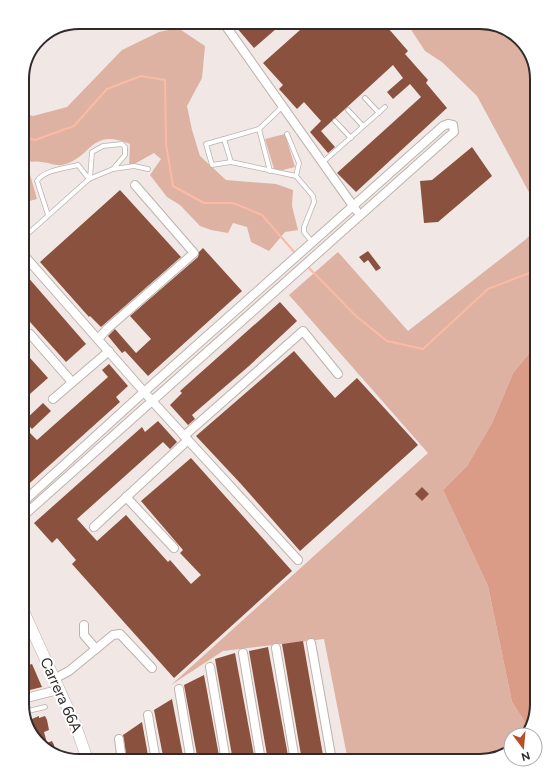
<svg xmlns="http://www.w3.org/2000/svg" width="559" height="783" viewBox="0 0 559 783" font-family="Figtree,sans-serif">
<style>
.green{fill:#ddb2a3}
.forest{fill:#da9c86}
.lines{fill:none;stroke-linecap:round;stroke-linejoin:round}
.stream{stroke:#fbbaa4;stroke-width:2}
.building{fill:#8a523e}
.lane-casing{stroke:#bcb3af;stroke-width:5.5}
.street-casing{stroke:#bcb3af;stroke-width:10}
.secondary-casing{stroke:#bcb3af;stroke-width:12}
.lane{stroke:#fff;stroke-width:4}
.street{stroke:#fff;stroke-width:8}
.secondary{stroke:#fff;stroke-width:11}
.labels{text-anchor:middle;stroke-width:4;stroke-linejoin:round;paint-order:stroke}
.street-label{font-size:15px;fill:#2f2b2a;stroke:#fff}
.rim{fill:none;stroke:#2f2b2a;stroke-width:2}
</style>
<rect width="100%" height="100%" fill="#f1e7e4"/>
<g class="green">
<path d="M406,22H483L509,30L529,50L537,79V207L477,96L442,62L425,51Z"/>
<path d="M178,28L205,46L202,78L187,106L192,130L200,156L226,180L276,184L293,190L292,206L298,230L285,232L269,251L251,242L247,227L233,223L228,233L211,230L200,226L180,205L167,197L150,175L161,159L154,153L129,167L130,144C89,127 92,159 62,165C55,166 47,162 41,162C35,161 28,162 22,162V113L33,116L67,107L122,50L159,32Z"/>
<path d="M285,134L295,167L275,172L265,139Z"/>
<path d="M27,164L37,199L22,203V165Z"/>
<path d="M537,228V344L513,373L492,423L467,466L443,490L488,586L512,702L530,730L527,735H511V751L509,753L480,761H348L324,639L223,651L171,685L428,453L289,295L338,252L408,331L525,240Z"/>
</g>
<path class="forest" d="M537,344V704L530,730L512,702L488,586L443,490L467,466L492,423L513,373Z"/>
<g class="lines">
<g class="stream">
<path d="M22,137L35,140L74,126L107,89L141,76L165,80L166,144L173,186L204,203H233L262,215L296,254"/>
<path d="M307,266L356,316L387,341L423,349L488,289L537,270"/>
</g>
</g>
<g class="building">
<path d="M242,22H284L254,48L236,27Z"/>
<path d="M309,22H386L390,26L388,28L408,51L405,54L428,80L426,83L447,108L356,192L337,173L421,97L410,84L393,99L387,92L403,78L393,65L321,131L335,147L328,153L310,132L321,121L304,102L297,109L279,89L283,85L263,63Z"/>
<path d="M472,147L492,176L438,222L424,223L420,181L432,180Z"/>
<path d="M120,190L181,257L101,327L90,316L89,317L40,262Z"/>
<path d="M203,248L242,291L148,376L125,351L122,353L108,336L115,329L136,353L151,339L130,316L198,257L199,252Z"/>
<path d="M368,251L381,268L376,271L368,260L364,263L359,257Z"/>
<path d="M26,275L86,344L66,362L22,313V279Z"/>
<path d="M280,302L297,321L249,366L192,415L195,419L188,425L170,405L182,393L180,391Z"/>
<path d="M22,349L48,378L22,401Z"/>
<path d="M294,351L335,398L357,378L418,445L300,551L241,484L196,436Z"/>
<path d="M109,364L128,386L116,397L120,402L22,490V434L27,430L37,440L108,377L102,370Z"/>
<path d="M43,403L51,411L32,429L24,421Z"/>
<path d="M158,421L177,442L170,449L163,442L77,519L97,541L126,515L168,562L170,560L191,584L201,575L180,553L183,550L141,501L191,458L292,571L174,678L72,564L76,560L57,538L52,543L34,523L142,427L145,432Z"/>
<path d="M422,487L429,494L422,501L415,494Z"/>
<path d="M303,641L324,761H302L282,644Z"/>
<path d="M268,647L289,761H268L249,651Z"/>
<path d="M235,653L255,761H233L215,659Z"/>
<path d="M32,664L42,687L22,692V667Z"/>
<path d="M204,675L220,761H198L184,685Z"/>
<path d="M172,699L184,761H164L154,710Z"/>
<path d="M39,716V718L45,716L47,720L49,730L44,732L47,743L52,741L54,745L56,755L50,753L30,733L27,721Z"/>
<path d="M142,722L149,761H127L123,735Z"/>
</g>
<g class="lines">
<g class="lane-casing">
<g id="lane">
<path d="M365,98L379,113"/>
<path d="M283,106L259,129L224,139L231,162L296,176L313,196L314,202L304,227V232L312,242"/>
<path d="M348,110L363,126"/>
<path d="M335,121L351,138"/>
<path d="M259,129L270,171"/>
<path d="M287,134L299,163L296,176"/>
<path d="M224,139L206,144L212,165L231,162"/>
<path d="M323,162L385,107"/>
<path d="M90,178L92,152L103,146L122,144L125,147V155L113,169"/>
<path d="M48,215L37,181C44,170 66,168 78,165L89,179"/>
<path d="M22,239L89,179L113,169L134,166L148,169"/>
<path d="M24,712L45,707"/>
</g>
</g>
<g class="street-casing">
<g id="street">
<path d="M223,22L356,210"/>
<path d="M22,253L153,402L298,560"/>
<path d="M30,334L72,382"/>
<path d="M98,339L107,329L194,253L135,185"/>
<path d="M53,399L109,351"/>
<path d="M184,436L303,331L338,374"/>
<path d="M126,497L174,548"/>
<path d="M22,517L448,137L454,132L453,125L448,124L443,126L144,392L22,503"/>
<path d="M94,527L188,440"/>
<path d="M84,625V635L96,649"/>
<path d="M311,643L332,761"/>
<path d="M276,648L295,761"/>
<path d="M243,653L261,761"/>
<path d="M210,667L226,761"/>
<path d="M54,679L69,671L113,635L120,634L152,668"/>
<path d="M179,689L191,761"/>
<path d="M22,699L58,690"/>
<path d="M148,715L156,761"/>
<path d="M119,739L122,761"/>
</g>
</g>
<g class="secondary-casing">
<path id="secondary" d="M22,608L75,724L88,761"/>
</g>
<use href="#lane" class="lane"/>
<use href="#street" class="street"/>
<use href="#secondary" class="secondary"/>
</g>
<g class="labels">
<g class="street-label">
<text transform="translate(61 695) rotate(66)" y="5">Carrera 66A</text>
</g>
</g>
<path d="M0 0H559V783H0ZM79 29H480A50 50 0 0 1 530 79V704A50 50 0 0 1 480 754H79A50 50 0 0 1 29 704V79A50 50 0 0 1 79 29Z" fill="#fff" fill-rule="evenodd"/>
<path class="rim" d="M79 29H480A50 50 0 0 1 530 79V704A50 50 0 0 1 480 754H79A50 50 0 0 1 29 704V79A50 50 0 0 1 79 29Z"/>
<g transform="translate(523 747) rotate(164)"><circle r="19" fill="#ffffff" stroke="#acaaaa"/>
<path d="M0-3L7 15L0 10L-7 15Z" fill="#b75028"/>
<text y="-6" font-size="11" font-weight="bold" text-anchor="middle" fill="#2f2b2a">N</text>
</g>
</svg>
